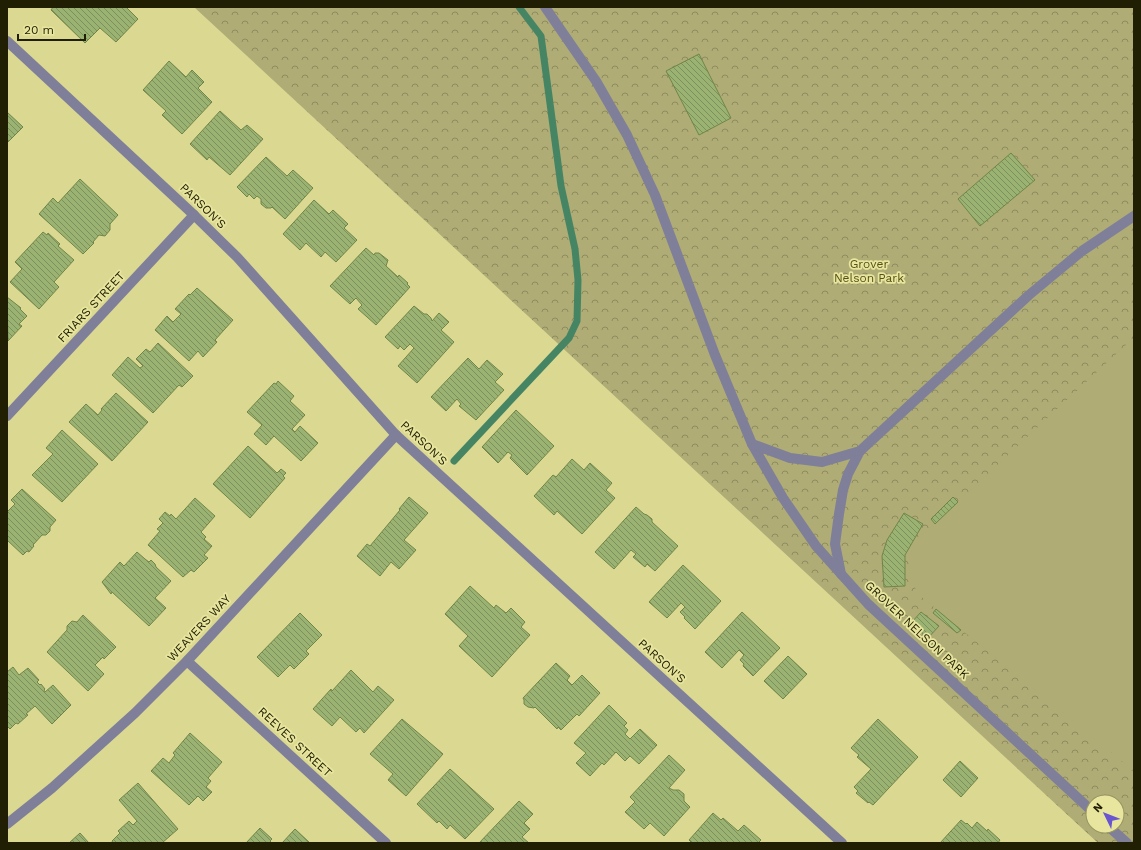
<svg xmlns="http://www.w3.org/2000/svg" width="1141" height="850" viewBox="0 0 1141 850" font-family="'Work Sans',sans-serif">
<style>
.park{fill:url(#park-crowns);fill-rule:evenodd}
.pitch{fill:#afac76}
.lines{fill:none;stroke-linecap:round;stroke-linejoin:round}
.stream{stroke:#468564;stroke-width:7}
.building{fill:url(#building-back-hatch);stroke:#708648}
.minor{stroke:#7f7f9a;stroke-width:10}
.labels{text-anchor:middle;stroke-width:3.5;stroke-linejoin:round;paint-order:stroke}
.street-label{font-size:12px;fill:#211f03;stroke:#e8e59e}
.park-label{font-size:12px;fill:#565215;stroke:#e8e59e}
</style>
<defs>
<pattern id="park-crowns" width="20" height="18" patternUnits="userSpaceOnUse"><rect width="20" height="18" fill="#afac76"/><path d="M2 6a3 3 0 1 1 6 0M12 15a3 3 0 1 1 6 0" fill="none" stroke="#8e8b5f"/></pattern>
<pattern id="building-back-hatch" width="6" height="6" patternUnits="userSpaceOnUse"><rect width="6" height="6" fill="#9ab272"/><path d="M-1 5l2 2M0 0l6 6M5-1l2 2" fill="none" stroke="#7d905b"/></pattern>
</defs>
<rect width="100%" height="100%" fill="#dbd891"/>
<path class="park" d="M194,7H1134V843H1098ZM1093,802H1117V826H1093Z"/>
<path class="pitch" d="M1128,343L1134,350V771L918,594L910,577L909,557L917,540Z"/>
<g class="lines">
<path class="stream" d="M454,461L569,338L577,321L578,280L575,249L561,186L541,36L519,7"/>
</g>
<g class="building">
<path d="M53,7H126L138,19L116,42L100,28L85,43L51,10Z"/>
<path d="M699,54L731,118L699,135L666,71Z"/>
<path d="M169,61L186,77L192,70L204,82L198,88L212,102L182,134L162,115L166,111L143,90Z"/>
<path d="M220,111L241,130L247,125L263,139L230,175L209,157L207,160L190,144Z"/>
<path d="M7,112L23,127L7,143Z"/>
<path d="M1011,153L1035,180L980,226L958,199Z"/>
<path d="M266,157L287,176L293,170L313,188L285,219L272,207L271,208H266L261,204V199L257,196L254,199L249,194L247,197L237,187Z"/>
<path d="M80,179L118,215L110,224V230L105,236L99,235L93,242L94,243L83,254L39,214L53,198L58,203Z"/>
<path d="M314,200L329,214L333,210L348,224L344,228L357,240L336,262L325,252L321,257L306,243L300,250L283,234Z"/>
<path d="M43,232L47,235L48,233L60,244L58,246L74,260L54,282L59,287L39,309L10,282L22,269L15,262Z"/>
<path d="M366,248L374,255L375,253H379L388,260L386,266L398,277L399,275L408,283L407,284L410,287L376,325L358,309L362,305L356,298L350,304L330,286Z"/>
<path d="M197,288L233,320L215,340L217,342L203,357L198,351L189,361L155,330L167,316L173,322L181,314L175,309L189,294L190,295Z"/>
<path d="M7,297L21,308L20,309L27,316L19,324L22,326L8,341Z"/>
<path d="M414,306L424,314H427L431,318L432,321L439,313L449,322L441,330L454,342L417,383L398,366L414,348L410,344L404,350L400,346L398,349L385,337Z"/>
<path d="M158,343L193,376L182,387L179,385L153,413L112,375L128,357L140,368L143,366L136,359L146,349L150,352Z"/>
<path d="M468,358L479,369L487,360L503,374L495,382L504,390L476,420L459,406L461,404L457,399L446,411L431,397Z"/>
<path d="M278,381L294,396L290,401L305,415L292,429L295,432L300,426L318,443L301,461L274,436L266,445L254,434L262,425L247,412L274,383L276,384Z"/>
<path d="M116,393L148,422L112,461L69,422L86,404L98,415L102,410L101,409Z"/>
<path d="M516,410L554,446L527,475L510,458L512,455L508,452L498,463L482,447Z"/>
<path d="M62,430L98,464L62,502L32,475L53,454L46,448Z"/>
<path d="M248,446L277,473L281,469L286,473L283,476L285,478L250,518L213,484Z"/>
<path d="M572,459L584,470L590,463L612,483L606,490L615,498L582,534L557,511L554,515L534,496L553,475L556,477Z"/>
<path d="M22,489L56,520L50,527V531L46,535H42L33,545L34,546L29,552L27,551L23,555L7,540V510L8,511L15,504L11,500Z"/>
<path d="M409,497L428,513L404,540L416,550L399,569L391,562L380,576L357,556L367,544L370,546L400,510L399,509Z"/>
<path d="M953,497L958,502L935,524L931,519Z"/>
<path d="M195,498L215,516L201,532L206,537L204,539L212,546L204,555L208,558L194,572L191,570L183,577L148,545L160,531L157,529L163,523L159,519L165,512L170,516L171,514L176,519Z"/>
<path d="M636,507L644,514L647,515L652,519V522L678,546L655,571L647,564L645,567L633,557L636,554L631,550L614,569L595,552Z"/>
<path d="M904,513L923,524L905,555V586L884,587L882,556L887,540Z"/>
<path d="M137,552L145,559L149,562L151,560L155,564L156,567L171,581L155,598L166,608L149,626L112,592L111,594L102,582L120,562L124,566Z"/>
<path d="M683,565L721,601L695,629L684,618L685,617L680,612L685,607L681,603L667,618L649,602Z"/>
<path d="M470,586L494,608L496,605L506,613L511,608L525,622L521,627L530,635L492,677L459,646L468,636L445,614Z"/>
<path d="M936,609L961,630L957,633L933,613Z"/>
<path d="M742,612L780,648L753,676L743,666L744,664L740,660L744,655L739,650L722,668L705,652Z"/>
<path d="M921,612L939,626L928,638L911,623Z"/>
<path d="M300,613L322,635L306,651L309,654L294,669L290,665L278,677L257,657Z"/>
<path d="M83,615L116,647L104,659L103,657L95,665L104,674L88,691L47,652L67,630V626L72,621L77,622Z"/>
<path d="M788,656L807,674L783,699L764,681Z"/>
<path d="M556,663L570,676L567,680L572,685L582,675L600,693L579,716L577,714L561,730L558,727L557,729L535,707L534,708L528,707L524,704V700L523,698Z"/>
<path d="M13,667L19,675L28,668L39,680L37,682L40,685L41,684L45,689L44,690L45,692L53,685L71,705L52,724L35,706L26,714L28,715L18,724L16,723L10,729L7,726V672Z"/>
<path d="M351,670L373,692L378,686L394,700L364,733L360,728L356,732L340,717L332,726L313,709L331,689L332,691Z"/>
<path d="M609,705L627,723L624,726L628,730L625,734L630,739L640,729L657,745L639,764L630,756L625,761L616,752L604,765L602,763L590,776L576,763L586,753L574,743Z"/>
<path d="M402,719L443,754L406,796L388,780L393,774L370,754Z"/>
<path d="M878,719L918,757L873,805L869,802L868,803L856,793L858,791L854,787L871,769L857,757L859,755L851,748Z"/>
<path d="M190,733L222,762L208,778L211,781L206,787L212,792L203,801L198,796L189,805L151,771L163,758L169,763L175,755L173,753Z"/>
<path d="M669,755L685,770L669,788L673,790H679L684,794V801L690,807L664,836L650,823L644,829L625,812L635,802L630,797Z"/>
<path d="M960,761L978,778L961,797L943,780Z"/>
<path d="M450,769L494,809L465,839L450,825L447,829L439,821L437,823L417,804Z"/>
<path d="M138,783L178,829L162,843H113L112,841L120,833L118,831L129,821L133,825L137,821L119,800Z"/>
<path d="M519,801L533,814L524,823L530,829L522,837L529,843H479Z"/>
<path d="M713,813L721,820L723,818L738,831L744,825L761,840L758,843H692L689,840Z"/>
<path d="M961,820L966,824L967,823L972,828L977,822L987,831L988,829L1000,840L998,843H940Z"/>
<path d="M260,828L272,839L270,841L272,843H246Z"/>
<path d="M295,829L310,843H282Z"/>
<path d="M80,833L89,843H69Z"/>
</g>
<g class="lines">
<g class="minor">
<path d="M545,7L596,81L627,135L655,195L715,355L752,444L783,498L816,546L868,604L1093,812"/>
<path d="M7,41L194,215L237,257L396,435L842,843"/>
<path d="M7,416L194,215"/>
<path d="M752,444L790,458L822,462L860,451L1029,295L1082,251L1134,216"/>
<path d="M841,574L835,544L839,514L843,490L848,474L860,451"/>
<path d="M187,661L386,843"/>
<path d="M7,824L52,788L135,713L187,661L396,435"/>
<path d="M1108,826L1127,843"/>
</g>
</g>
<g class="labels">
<g class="street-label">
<text transform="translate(203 206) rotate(44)" y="4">PARSON'S</text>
<text transform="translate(91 307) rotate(-47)" y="4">FRIARS STREET</text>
<text transform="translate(424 443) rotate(43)" y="4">PARSON'S</text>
<text transform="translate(199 628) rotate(-47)" y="4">WEAVERS WAY</text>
<text transform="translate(917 630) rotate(43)" y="4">GROVER NELSON PARK</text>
<text transform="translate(662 661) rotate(42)" y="4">PARSON'S</text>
<text transform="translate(295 742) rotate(43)" y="4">REEVES STREET</text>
</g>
<g class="park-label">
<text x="869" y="268">Grover<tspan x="869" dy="14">Nelson Park</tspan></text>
</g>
</g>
<rect width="1141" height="850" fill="none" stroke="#211f03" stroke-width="16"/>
<g transform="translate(1105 814) rotate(313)"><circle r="19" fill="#e8e59e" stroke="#989660"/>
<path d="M0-3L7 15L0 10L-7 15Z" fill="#6855cf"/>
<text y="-6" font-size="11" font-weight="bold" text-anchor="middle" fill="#211f03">N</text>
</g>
<path d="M18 34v6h67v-6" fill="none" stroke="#211f03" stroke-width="2"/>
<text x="24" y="34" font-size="12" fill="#211f03" stroke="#e8e59e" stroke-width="3" paint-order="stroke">20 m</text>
</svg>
